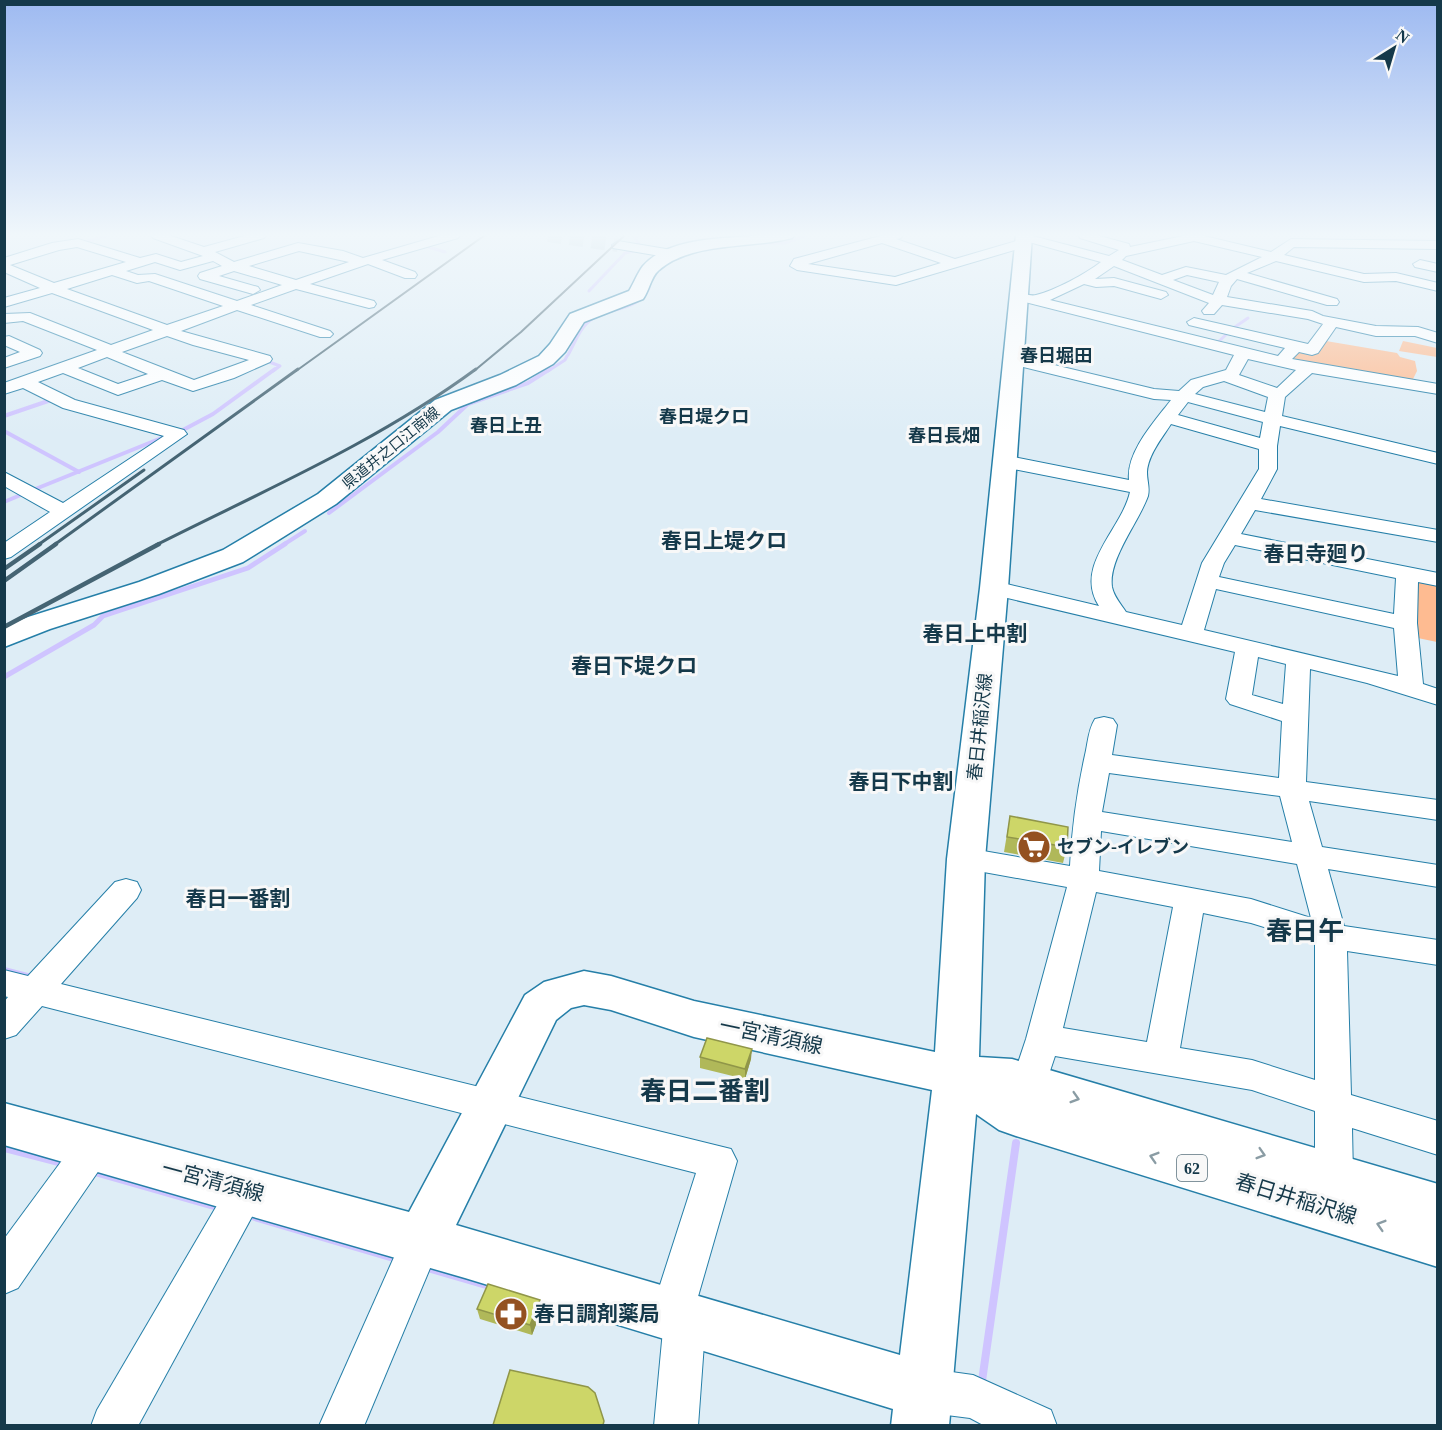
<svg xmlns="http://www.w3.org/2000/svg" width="1442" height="1430" viewBox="0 0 1442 1430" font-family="'Times New Roman','Noto Sans JP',serif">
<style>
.green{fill:#febb91}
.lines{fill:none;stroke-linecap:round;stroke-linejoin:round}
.stream-far4{stroke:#cfc4ff;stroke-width:3}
.stream-far3{stroke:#cfc4ff;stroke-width:4}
.stream-far2{stroke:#cfc4ff;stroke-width:5}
.stream-far1{stroke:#cfc4ff;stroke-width:6}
.stream{stroke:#cfc4ff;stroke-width:8}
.minor-tunnel{stroke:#b6c9d4;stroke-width:14;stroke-dasharray:14 8;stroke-linecap:butt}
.minor-casing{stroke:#257fa8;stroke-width:2}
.major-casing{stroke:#257fa8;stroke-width:3}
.minor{fill:#fff;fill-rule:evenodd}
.major{fill:#fff;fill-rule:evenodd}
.rail-far2{stroke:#456473;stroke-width:2}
.rail-far1{stroke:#456473;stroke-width:3}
.rail{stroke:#456473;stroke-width:4.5}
.wall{fill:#b0b859}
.shaded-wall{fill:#909649}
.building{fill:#cdd668;stroke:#909649;stroke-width:1.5}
.oneway{stroke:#8a9ca4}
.labels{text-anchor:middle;stroke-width:6;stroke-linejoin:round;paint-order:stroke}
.far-street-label{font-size:15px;fill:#15394a;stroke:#f8f8f8}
.shield{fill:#f8f8f8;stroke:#59727e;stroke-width:1.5}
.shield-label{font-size:16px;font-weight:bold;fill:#15394a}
.far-quarter-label{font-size:18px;font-weight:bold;fill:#15394a;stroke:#f8f8f8}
.street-label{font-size:18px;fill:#15394a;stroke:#f8f8f8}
.poi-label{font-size:18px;font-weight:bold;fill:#15394a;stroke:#f8f8f8;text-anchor:start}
.quarter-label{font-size:21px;font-weight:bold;fill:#15394a;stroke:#f8f8f8}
.near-street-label{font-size:21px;fill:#15394a;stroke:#f8f8f8}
.near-poi-label{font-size:21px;font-weight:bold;fill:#15394a;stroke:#f8f8f8;text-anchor:start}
.near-quarter-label{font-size:26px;font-weight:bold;fill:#15394a;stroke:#f8f8f8}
</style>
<rect width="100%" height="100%" fill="#deedf6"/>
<g class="green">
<path d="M1326,341L1397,353L1400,357L1415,361L1417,371L1413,379L1406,381L1290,362L1296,349Z"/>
<path d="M1403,341L1437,348V357L1399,351Z"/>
<path d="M1411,580L1437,582V642L1413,637Z"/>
</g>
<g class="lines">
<g class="stream-far4">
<path d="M639,235L635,238L640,245"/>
<path d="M84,242L110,235"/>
<path d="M755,243H785L807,235"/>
<path d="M425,246L445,252"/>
<path d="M589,291L625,253L634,251"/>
<path d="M1232,329L1248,318"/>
<path d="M1221,344L1217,343L1230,331"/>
<path d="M568,355C575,343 580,327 592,319C611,307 638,311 649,288"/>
<path d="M264,360L280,366L273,371"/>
<path d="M548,371L565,360L567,356"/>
</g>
<g class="stream-far3">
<path d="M4,416L51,400"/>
<path d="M4,431L79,472"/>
<path d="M181,431L213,414L275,369"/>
<path d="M33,490L164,437"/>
<path d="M4,502L23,494"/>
<path d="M329,513L438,432L468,404L528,383L550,369"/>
<path d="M283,545L305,531"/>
</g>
<path class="stream-far2" d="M4,677L94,625L103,616L248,568L285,544"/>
<path class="stream-far1" d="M4,970L31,977"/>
<g class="stream">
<path d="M4,1148L58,1162"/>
<path d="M95,1172L214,1206"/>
<path d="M255,1217L390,1257"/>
<path d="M431,1269L493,1287"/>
<path d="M982,1381L1016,1143"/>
</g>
<path class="minor-tunnel" d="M548,235L618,245"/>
<g class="minor-casing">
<g id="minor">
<path d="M151,235H168L204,247L248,235H266L264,238L215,252L234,262L298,243L343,251L363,258L442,235H460L458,238L382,260L415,272L417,275L415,278H405L368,264L310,284L374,301L376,304L374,307L369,308L296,289L251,305L330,331L333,334L330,337H320L237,310L181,331L270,356L272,359L270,362L234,378L193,391L162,380L118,395L63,373L38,382L75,400L184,430L187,434L11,557L4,559V543L50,512L4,486V472L63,503L164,436L63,408L23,388L4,394V383L97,350L23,321L4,323V314L30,313L111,345L153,330L52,293L4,307V298L40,288L4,272V258L52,243L78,239L140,258L156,254L181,262L203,256L153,238ZM77,247L126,262L54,283L10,265L59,250ZM299,251L349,262L296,280L249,266ZM213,261L222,266L200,273L198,276L200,279L253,294L260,290L258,287L219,276L234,271L282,285L237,301L155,274L138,275L126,271L155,262L180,270ZM112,275L137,283L149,281L223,306L167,325L67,289ZM167,336L193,345L249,360L194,380L122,352ZM107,357L148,374L118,384L78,368Z"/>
<path d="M884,235H903L901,238L896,239L955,259L1020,240L1018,237L1019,235H1029L1109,256L1119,250L1080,238L1078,235H1096L1129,244L1130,247L1188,235H1200L1271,252L1291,239L1438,241V249L1294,247L1284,255L1364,274L1396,273L1438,283V291L1396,281L1364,282L1276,261L1247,273L1337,299L1339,302L1337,305H1327L1237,279L1231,286L1227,297L1312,311L1323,316L1376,326L1418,327L1438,333V343L1415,336H1376L1336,327L1318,353L1312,355L1299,352L1292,359L1438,384V394L1312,373L1285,397L1282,416L1438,453V464L1280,426L1277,446V469L1261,499L1438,530V542L1255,510L1241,534L1438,573V586L1418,582L1417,623L1423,684L1438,689V705L1367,683L1310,669L1306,782L1438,800V820L1309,801L1322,847L1438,865V887L1328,869L1344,926L1438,940V965L1347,951L1351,1095L1438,1121V1155L1352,1128L1353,1176L1347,1188L1334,1194L1321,1188L1315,1176V1111L1252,1090L1055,1056L1042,1095L1029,1099L1016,1095L1011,1084L1026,1039L1067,887L956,867L951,859L956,851L966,848L1070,866C1072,828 1077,791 1085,755C1088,743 1088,730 1095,719L1104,717L1113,719L1117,725L1112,755L1279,778L1282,721L1230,704L1226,699L1235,652L986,593L983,588L986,583L994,581L1099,606C1073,566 1122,529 1130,492L1003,467L996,465L994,461L996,457L1003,455L1129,480C1126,452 1155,421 1171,400L1154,399L1007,363L1005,360L1013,355L1154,389L1179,391L1191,380L1226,370L1234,355L1013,299L1011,296L1013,293C1021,291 1029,297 1036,295C1056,290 1085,274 1101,262L1029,242L1028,246L896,285L797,270L790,266L794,259ZM1194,241L1262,257L1226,275L1186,267L1162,275L1122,260L1126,256ZM882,243L941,263L895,277L808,264ZM1114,266L1209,303L1202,311L1204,314H1214L1222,305L1308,319L1323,324L1308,344L1194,318L1187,322L1189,325L1285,348L1278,356L1050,300L1084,284L1096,287L1114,286L1161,299L1168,295L1166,292L1114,278L1095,279ZM1187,275L1219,282L1213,295L1173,280ZM1248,359L1296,370L1277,388L1239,375ZM1224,381L1268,397L1265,412L1195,394L1203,387ZM1188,402L1263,422L1260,438L1178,415ZM1171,424L1259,449V469L1202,563L1182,625L1126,612C1121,604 1114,597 1112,587C1108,559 1139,522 1148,496C1150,487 1147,482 1147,472C1148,455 1162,438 1171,424ZM1235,545L1396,578L1394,614L1219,577L1224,563ZM1216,589L1394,628L1398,676L1204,630ZM1258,657L1286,664L1283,704L1252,695ZM1109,773L1280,796L1292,842L1102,812ZM1101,831L1297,864L1311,918L1251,899L1099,871ZM1096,892L1173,907L1147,1042L1063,1028ZM1203,913L1251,923L1315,943V1080L1252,1060L1180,1048Z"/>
<path d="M618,241L672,250L679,254L672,258L613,248L612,245Z"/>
<path d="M1420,260L1438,264V272L1415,267L1413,264Z"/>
<path d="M9,336L40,350L42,353L40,356L4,368V358L20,352L4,345V337Z"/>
<path d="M126,879L137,882L141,890L137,898L61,984L731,1149L737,1161L697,1300L700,1301L706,1316L698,1426H654L663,1330L657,1328L651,1313L696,1173L42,1006L16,1035L4,1039V1002L8,997L4,996V970L28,976L115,882Z"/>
<path d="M93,1131L106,1136L112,1148L106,1160L18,1288L4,1294V1239L80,1136Z"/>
<path d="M247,1173L261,1178L266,1191L138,1426H91L97,1410L233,1178Z"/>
<path d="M421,1223L435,1228L441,1242L364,1426H319L407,1228Z"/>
<path d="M923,1368L973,1375L1051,1410L1057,1426H985L970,1418L923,1412L908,1405L901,1390L908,1375Z"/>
</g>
</g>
<g class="major-casing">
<g id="major">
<path d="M764,235H794L792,238C750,249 691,241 658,271C651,277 649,291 643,299L584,322L565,352L553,364L516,385L451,410L336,504L243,562L159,594L50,629L4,647V627L28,617L139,582L223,550L318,494L435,400L500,375L539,356L550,344L570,314L629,291C634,283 637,274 643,266C669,236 728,239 764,235Z"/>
<path d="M1016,235H1032L1008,588L985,859L979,1057L1012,1059L1438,1184V1267L1016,1136L999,1130L976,1114L949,1426H891L893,1409L465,1278L4,1145V1103L409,1212L525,995L544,982L584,971L611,976L694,1001L935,1052L947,859L980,588ZM584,1005L611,1010L694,1037L932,1090L900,1355L456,1225L556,1020L571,1008Z"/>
</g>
</g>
<use href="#minor" class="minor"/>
<use href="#major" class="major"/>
<g class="rail-far2">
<path d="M296,371L485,235"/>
<path d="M474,371L521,332L625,235"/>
</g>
<g class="rail-far1">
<path d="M38,545L144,470"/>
<path d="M54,545L298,369"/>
<path d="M156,545C265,490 377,442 476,369"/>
</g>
<g class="rail">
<path d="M4,569L40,544"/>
<path d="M4,581L56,544"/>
<path d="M4,627L159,544"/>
</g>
</g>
<g class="wall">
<path d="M1010,816L1067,847L1063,863L1004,852Z"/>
<path d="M700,1057L751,1059L745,1079L700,1068Z"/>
<path d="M477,1309H542L532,1335L480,1319Z"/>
</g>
<g class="shaded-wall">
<path d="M752,1049L751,1059L745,1079V1069Z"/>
<path d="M540,1300L542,1309L532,1335L530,1325Z"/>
</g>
<g class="building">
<path d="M1010,816L1068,827L1067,847L1007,837Z"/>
<path d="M707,1038L752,1049L745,1069L700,1057Z"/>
<path d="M488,1284L540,1300L530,1325L477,1309Z"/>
<path d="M510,1370L588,1387L595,1393L604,1421L603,1425H493Z"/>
</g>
<defs><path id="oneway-chevron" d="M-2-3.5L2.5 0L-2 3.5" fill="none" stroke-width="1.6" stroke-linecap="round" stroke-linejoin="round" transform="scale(1.5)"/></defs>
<g class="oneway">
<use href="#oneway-chevron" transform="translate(1075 1098) rotate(17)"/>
<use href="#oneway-chevron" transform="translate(1261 1154) rotate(17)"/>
<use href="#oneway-chevron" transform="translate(1154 1157) rotate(-163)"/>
<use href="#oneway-chevron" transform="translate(1381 1225) rotate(-163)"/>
</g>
<linearGradient id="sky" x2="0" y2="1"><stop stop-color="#9ebaf1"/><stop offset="0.54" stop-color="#f0f7fb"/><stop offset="1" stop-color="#f0f7fb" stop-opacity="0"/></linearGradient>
<rect width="1442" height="435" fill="url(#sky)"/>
<defs>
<g id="supermarket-disc" transform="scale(1.725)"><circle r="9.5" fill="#945120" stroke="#f8f8f8"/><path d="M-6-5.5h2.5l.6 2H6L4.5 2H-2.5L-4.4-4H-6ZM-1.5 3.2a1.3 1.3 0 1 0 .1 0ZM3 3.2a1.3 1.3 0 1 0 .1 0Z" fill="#fff"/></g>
<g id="pharmacy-disc" transform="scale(1.725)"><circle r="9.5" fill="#945120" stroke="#f8f8f8"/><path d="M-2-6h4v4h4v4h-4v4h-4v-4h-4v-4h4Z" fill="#fff"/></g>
</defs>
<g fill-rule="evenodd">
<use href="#supermarket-disc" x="1034" y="847"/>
<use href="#pharmacy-disc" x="511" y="1314"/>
</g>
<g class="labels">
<g class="far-street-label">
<text transform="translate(391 448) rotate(-39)" y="5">県道井之口江南線</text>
</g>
<rect class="shield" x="1177" y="1155" width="30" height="26" rx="4.5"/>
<g class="shield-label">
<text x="1192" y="1174">62</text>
</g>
<g class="far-quarter-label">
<text x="1056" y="362">春日堀田</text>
<text x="704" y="423">春日堤クロ</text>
<text x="506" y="432">春日上丑</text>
<text x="944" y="442">春日長畑</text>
</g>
<g class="street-label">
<text transform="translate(980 727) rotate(-84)" y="6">春日井稲沢線</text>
</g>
<g class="poi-label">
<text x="1057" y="853">セブン-イレブン</text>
</g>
<g class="quarter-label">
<text x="724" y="548">春日上堤クロ</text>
<text x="1316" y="561">春日寺廻り</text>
<text x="975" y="641">春日上中割</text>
<text x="634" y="673">春日下堤クロ</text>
<text x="901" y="789">春日下中割</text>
<text x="238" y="906">春日一番割</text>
</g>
<g class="near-street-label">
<text transform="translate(771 1036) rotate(12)" y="7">一宮清須線</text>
<text transform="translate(213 1181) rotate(15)" y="7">一宮清須線</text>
<text transform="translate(1296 1199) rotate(17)" y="7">春日井稲沢線</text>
</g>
<g class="near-poi-label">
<text x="534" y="1321">春日調剤薬局</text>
</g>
<g class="near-quarter-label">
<text x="1305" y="940">春日午</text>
<text x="705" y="1100">春日二番割</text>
</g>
</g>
<rect width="1442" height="1430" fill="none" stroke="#15394a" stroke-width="12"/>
<g transform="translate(1394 48) rotate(37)" stroke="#f8f8f8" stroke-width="4.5" paint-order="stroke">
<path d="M0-4.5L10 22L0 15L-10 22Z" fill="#15394a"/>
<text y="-9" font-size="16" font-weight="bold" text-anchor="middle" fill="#15394a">N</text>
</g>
</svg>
